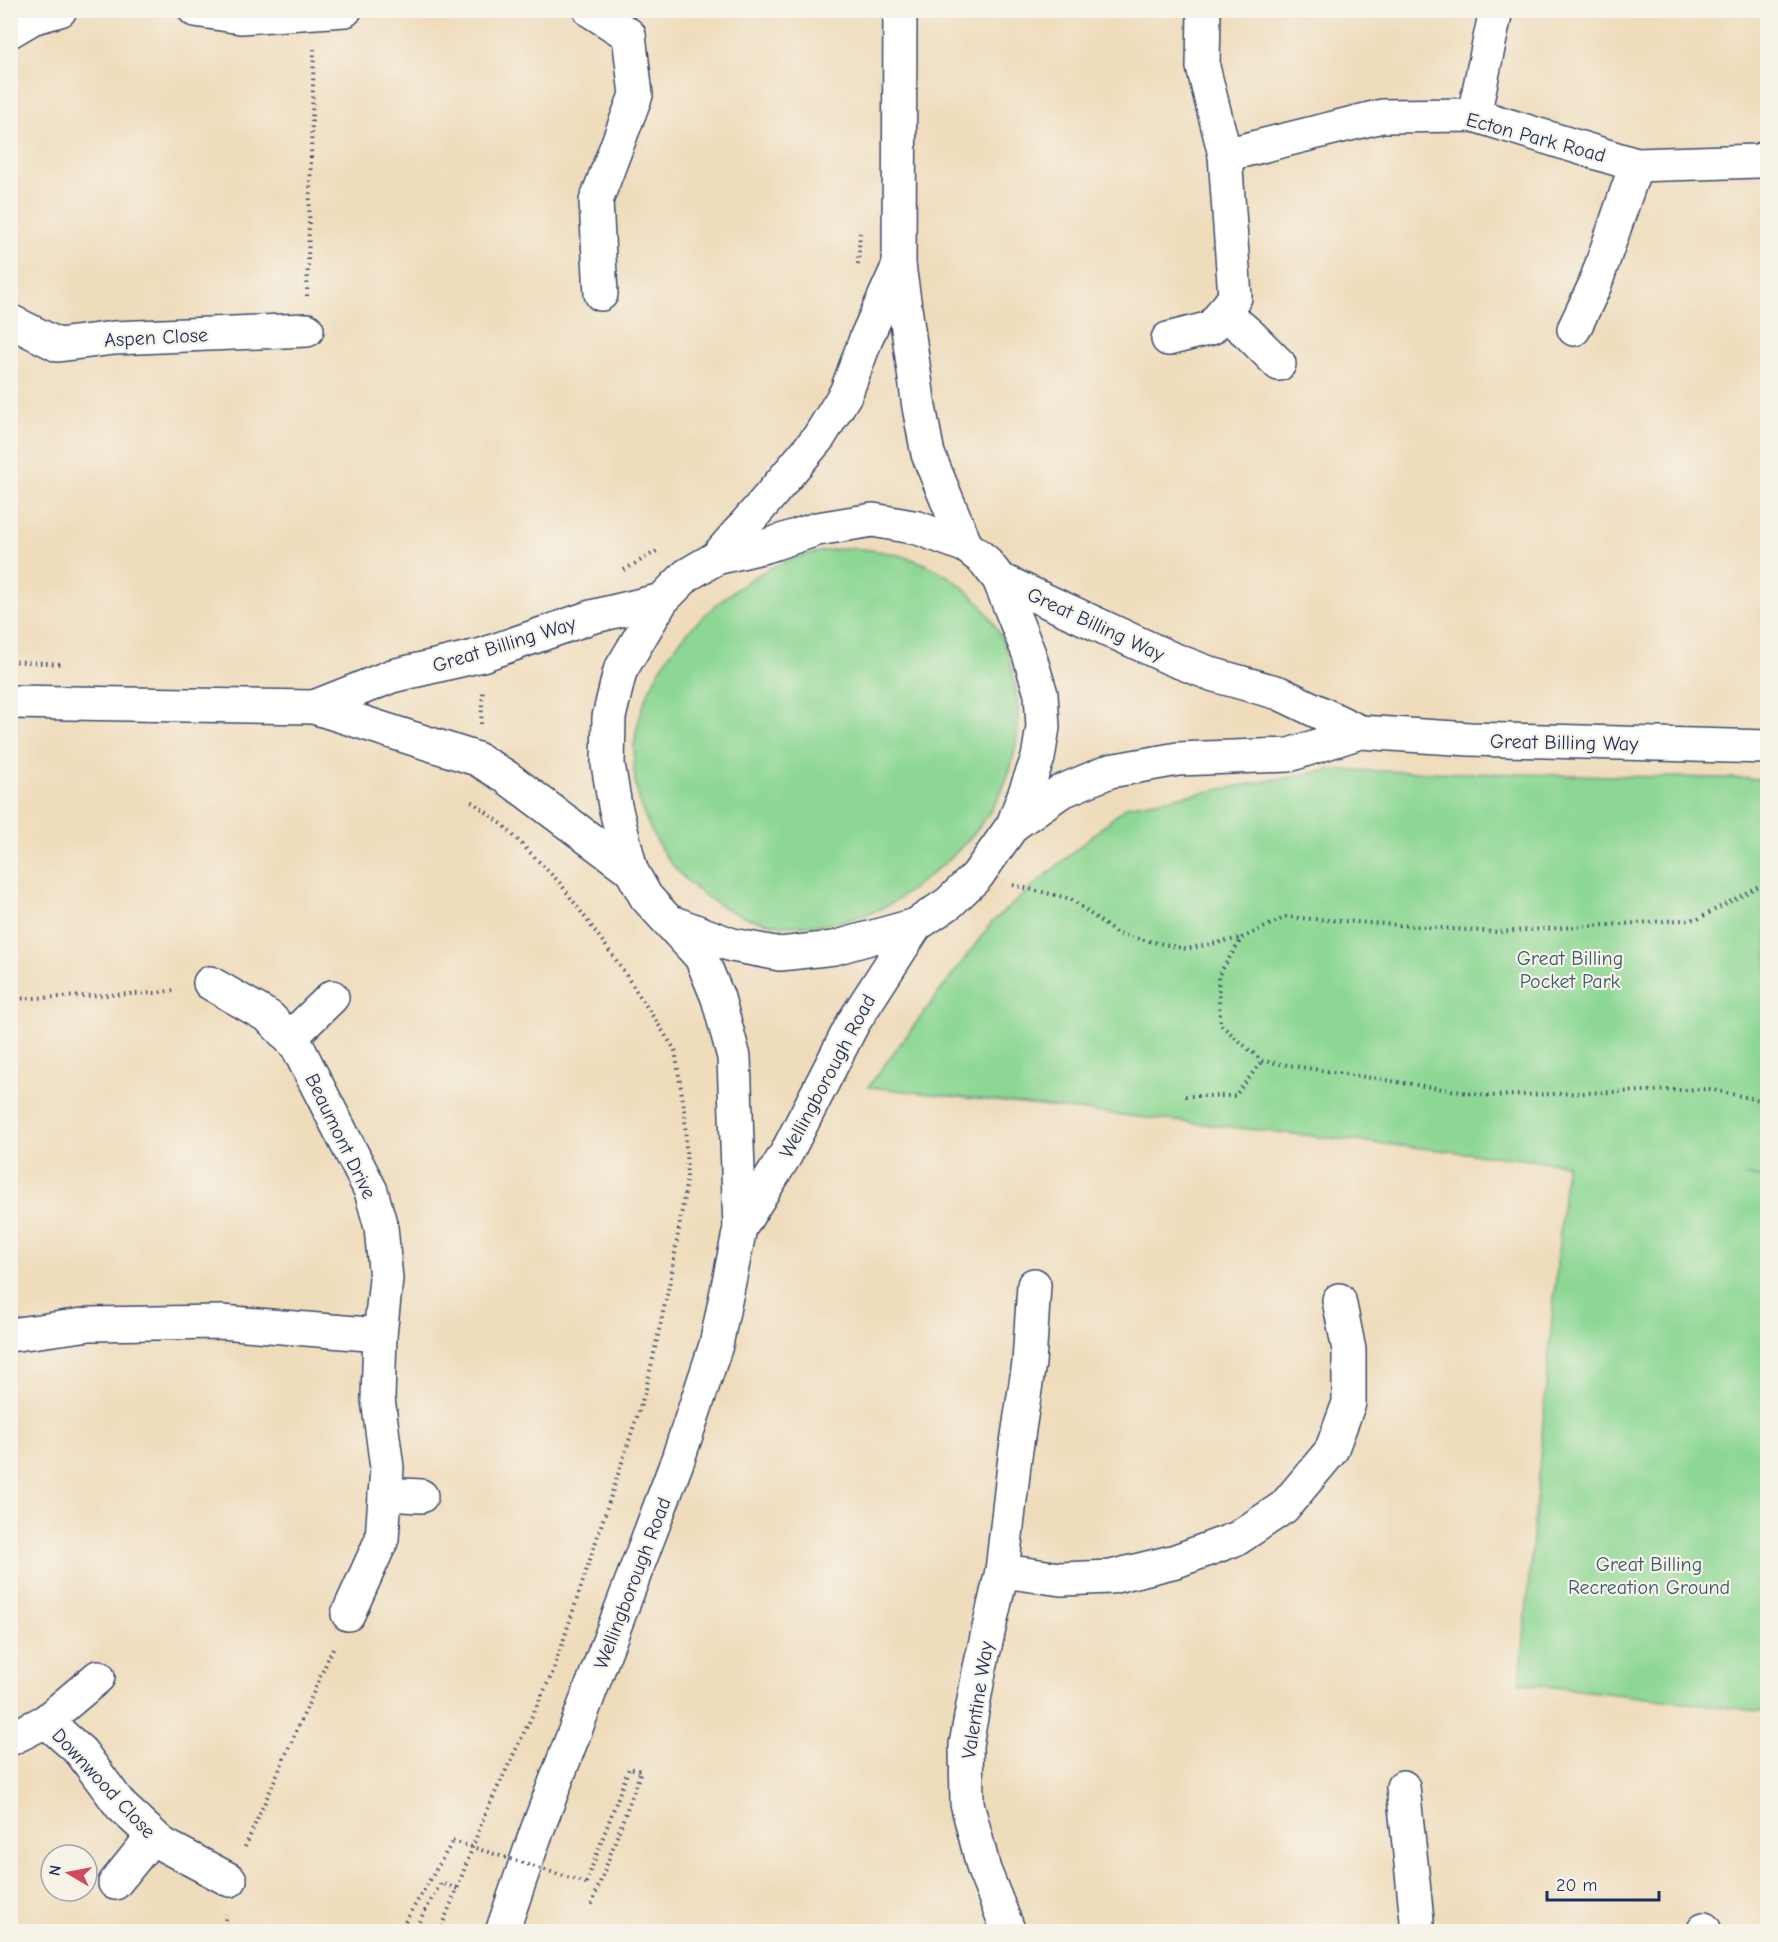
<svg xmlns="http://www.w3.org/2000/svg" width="1778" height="1942" viewBox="0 0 1778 1942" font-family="'Comic Neue',sans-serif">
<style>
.green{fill:#8cd793;stroke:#548378;stroke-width:1.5}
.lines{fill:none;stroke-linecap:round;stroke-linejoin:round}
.minor-casing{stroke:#3b496c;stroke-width:36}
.major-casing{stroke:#3b496c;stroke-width:36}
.path{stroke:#3b496c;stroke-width:4;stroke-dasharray:1.5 4.5;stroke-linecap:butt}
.minor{stroke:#fff;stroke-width:33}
.major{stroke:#fff;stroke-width:33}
.path-bridge{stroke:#3b496c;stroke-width:4;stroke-dasharray:1.5 4.5;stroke-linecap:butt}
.labels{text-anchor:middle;stroke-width:4.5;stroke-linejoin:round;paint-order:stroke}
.street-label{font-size:20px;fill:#1b2f5e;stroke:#f7f3e8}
.park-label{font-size:20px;fill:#37596b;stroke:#f7f3e8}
</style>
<rect width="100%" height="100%" fill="#f7f3e8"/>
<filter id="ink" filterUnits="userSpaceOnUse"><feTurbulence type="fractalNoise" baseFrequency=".0167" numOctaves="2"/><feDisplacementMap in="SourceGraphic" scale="12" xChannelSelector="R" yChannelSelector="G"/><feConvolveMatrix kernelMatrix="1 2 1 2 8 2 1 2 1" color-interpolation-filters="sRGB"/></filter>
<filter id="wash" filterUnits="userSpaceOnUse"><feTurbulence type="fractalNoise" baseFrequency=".008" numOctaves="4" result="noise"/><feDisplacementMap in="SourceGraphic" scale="24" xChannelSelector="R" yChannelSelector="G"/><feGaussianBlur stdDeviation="1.35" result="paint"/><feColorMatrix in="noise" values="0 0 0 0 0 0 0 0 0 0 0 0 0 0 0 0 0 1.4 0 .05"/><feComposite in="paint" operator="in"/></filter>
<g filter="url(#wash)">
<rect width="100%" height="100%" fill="#efdcbb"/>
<g class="green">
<path d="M846,548C937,551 1003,596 1016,690C1022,729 1015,770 994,805C976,836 949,861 921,882C910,891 898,900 886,906C855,922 817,928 782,925C739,921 701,899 674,867C663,855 656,841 649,826C609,741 653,655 721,601C740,586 759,572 782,563C802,554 824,551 846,548Z"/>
<path d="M1329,770L1767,779V1177L1744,1176L1768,1178L1767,1712L1520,1683L1566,1164L868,1087L993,921L1127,806Z"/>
</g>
</g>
<g filter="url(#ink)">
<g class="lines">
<g class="minor-casing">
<g id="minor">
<path d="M195,10L241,17L345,10"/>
<path d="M590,10L629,35L636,95L596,201L601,294"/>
<path d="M10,31L32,18L60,10"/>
<path d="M1474,115L1496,10"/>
<path d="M1225,155L1382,116L1474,115L1636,165L1758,161L1768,157"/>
<path d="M1223,312L1249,334L1279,364"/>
<path d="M10,321L58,345L114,338L307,330"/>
<path d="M1574,329L1594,287L1636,165"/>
<path d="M1168,339L1211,328L1235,297L1225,155L1203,67L1204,10"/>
<path d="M210,983L269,1017L297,1046L371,1191L381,1227L386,1279L380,1335L378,1399L387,1468L382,1539L348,1614"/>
<path d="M290,1038L332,997"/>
<path d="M10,1335L90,1324L221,1322L380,1335"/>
<path d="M385,1494L421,1496"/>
<path d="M1002,1571L1061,1579L1111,1577L1176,1561L1238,1538L1284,1507L1331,1451L1349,1403V1350L1339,1300"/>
<path d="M46,1721L98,1677"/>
<path d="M10,1739L46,1721L81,1752L121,1806L162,1844L230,1880"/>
<path d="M1403,1787L1417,1920L1416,1932"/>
<path d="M115,1883L153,1836"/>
<path d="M1704,1929V1932"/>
<path d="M1009,1932L984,1870L967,1803L966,1745L979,1672L1002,1571L1015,1456L1029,1363L1034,1285"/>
</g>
</g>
<g class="major-casing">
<g id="major">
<path d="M900,10L899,265L919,407L928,454L966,546"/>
<path d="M999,579L1170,658L1214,675L1279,693L1360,732"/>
<path d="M10,702L314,707L477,759L505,776L631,870"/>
<path d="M314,707L392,676L482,655L591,617L662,600"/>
<path d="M1013,825L1060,792L1110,771L1178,759L1289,755L1360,732L1470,739L1768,747"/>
<path d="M674,923L732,945L780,954L834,948L916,925L949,903L977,876L1013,825L1038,758L1043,727L1041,694L1029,654L999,579L984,560L966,546L918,528L873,520L817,529L766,546L716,558"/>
<path d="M740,1228L786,1154L853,1023L916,925"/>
<path d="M502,1932L535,1836L677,1462L716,1345L740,1228L734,1057L718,998L701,957L646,897L631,870L615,806L608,764L609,717L620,671L662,600L687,575L716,558L769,497L819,437L846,393L867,336L899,265"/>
</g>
</g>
<g class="path">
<path d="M858,264L860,233"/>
<path d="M307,296L314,49"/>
<path d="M624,570L657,551"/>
<path d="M10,661L64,664"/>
<path d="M481,724L483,690"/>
<path d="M1768,881L1698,919L1497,932L1286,917L1242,938L1218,976L1220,1024L1262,1061L1488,1096L1709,1089L1768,1102"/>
<path d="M1013,885L1071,899L1117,934L1186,949L1241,938"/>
<path d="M10,999L156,993L174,990"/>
<path d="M1185,1096H1235L1262,1061"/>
<path d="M245,1847L334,1646"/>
<path d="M586,1883L629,1768L641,1771L591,1907"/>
<path d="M224,1932L226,1914"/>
<path d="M399,1932L453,1841"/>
<path d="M413,1932L441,1883L457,1889"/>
<path d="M439,1932L457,1889L485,1814L553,1672L646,1389L672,1272L687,1178L685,1115L675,1050L616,960L560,883L502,824L470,800"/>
</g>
<use href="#minor" class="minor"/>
<use href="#major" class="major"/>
<path class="path-bridge" d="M453,1841L586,1883"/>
</g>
</g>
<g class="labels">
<g class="street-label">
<text transform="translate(1536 137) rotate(15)" y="7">Ecton Park Road</text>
<text transform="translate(156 337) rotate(-3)" y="7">Aspen Close</text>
<text transform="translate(1096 624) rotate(25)" y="7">Great Billing Way</text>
<text transform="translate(504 644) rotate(-17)" y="7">Great Billing Way</text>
<text transform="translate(1564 742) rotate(1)" y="7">Great Billing Way</text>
<text transform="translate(827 1076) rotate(-62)" y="7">Wellingborough Road</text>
<text transform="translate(341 1136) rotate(64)" y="7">Beaumont Drive</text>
<text transform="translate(632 1583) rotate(-69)" y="7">Wellingborough Road</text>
<text transform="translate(977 1700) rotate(-81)" y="7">Valentine Way</text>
<text transform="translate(104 1783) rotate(47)" y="7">Downwood Close</text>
</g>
<g class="park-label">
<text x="1570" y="965">Great Billing<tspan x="1570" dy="23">Pocket Park</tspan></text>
<text x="1649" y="1571">Great Billing<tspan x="1649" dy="23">Recreation Ground</tspan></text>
</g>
</g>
<rect width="1778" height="1942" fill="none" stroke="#f7f3e8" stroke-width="36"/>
<g transform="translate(69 1873) rotate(280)"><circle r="28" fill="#f7f3e8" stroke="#9fa5b1" stroke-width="1.5"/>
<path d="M0-4.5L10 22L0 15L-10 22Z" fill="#d1495b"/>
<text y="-9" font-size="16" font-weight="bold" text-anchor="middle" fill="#1b2f5e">N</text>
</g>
<path d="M1547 1891v9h112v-9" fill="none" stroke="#1b2f5e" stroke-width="3"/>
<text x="1556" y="1891" font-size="18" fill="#1b2f5e" stroke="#f7f3e8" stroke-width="4.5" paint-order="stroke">20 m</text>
</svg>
